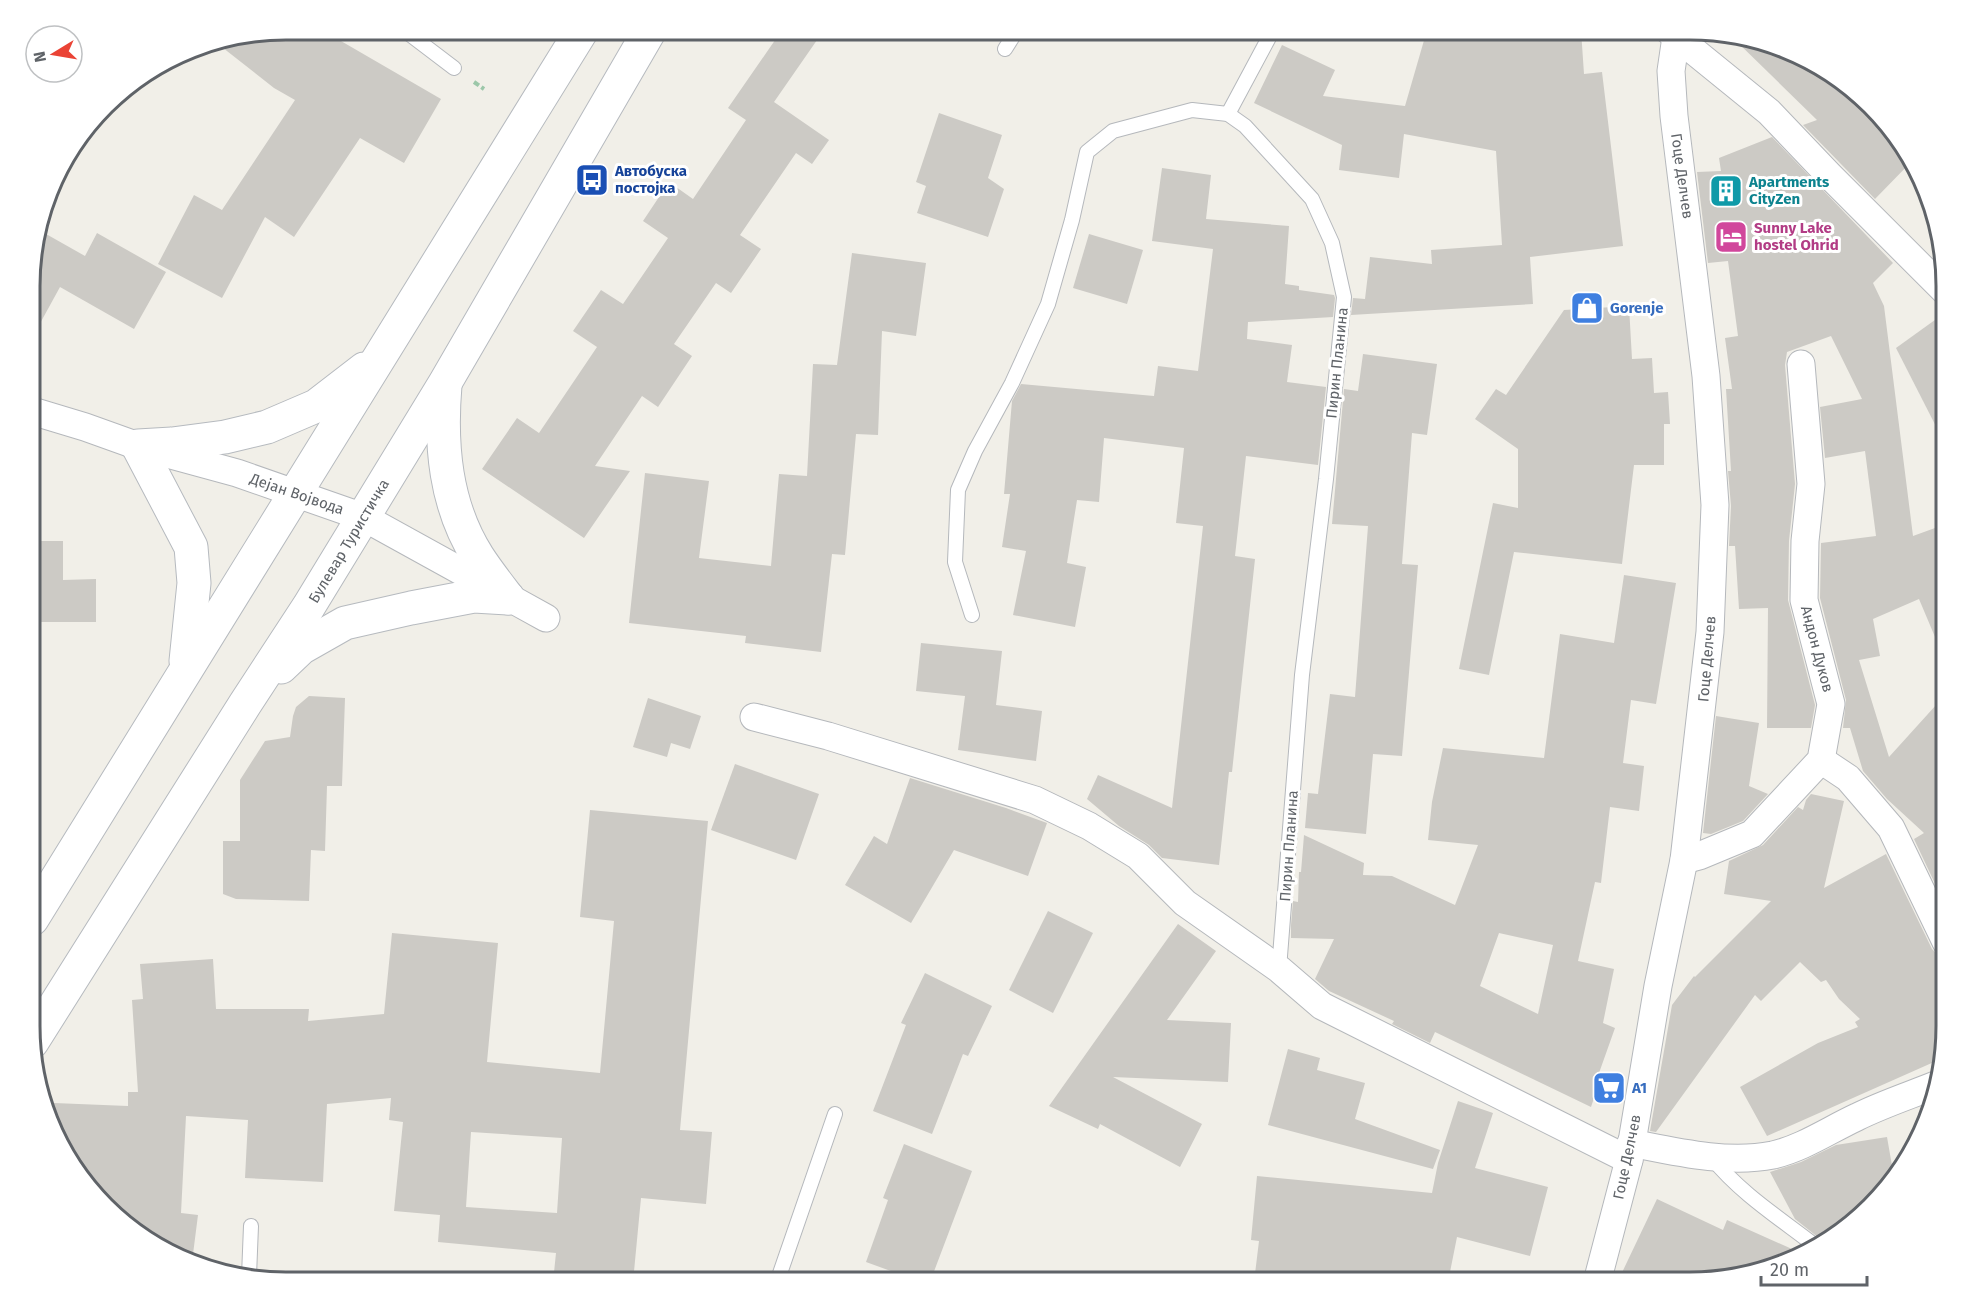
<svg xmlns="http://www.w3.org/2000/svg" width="1977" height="1312" viewBox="0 0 1977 1312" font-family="'Fira Sans',sans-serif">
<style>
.building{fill:#cccac5;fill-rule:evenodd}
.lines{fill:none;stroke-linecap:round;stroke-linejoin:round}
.lane-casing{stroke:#b5b8bc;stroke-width:16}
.street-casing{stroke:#b5b8bc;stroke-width:29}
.secondary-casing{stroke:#b6babf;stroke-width:35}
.path{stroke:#9cc7a9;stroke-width:4;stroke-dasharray:6 3;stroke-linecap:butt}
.lane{stroke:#fff;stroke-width:14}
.street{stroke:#fff;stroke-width:27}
.secondary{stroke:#fff;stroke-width:33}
.labels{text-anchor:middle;stroke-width:6;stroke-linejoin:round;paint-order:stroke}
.transit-label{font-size:15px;font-weight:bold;fill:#164399;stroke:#fff;text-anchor:start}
.street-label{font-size:15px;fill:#5f6368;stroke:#fff}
.culture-label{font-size:15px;font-weight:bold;fill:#0d838f;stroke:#fff;text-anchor:start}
.hotel-label{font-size:15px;font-weight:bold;fill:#b23c85;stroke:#fff;text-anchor:start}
.shop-label{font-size:15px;font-weight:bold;fill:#366cbe;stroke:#fff;text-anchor:start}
.rim{fill:none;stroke:#5f6368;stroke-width:3}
</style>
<rect width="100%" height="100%" fill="#f1efe8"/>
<g class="building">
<path d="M287,30H322L441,99L404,163L360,138L294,237L265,217L222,298L158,264L194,195L222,210L295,100L274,88L218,44Z"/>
<path d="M782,30H824L774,102L829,140L812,164L796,153L740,235L761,249L731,293L716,283L674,344L692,356L658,407L642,396L595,466L630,471L584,538L482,469L517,418L539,433L597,347L573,331L601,290L623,304L668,238L643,221L669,182L693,199L746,120L728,108Z"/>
<path d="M1427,30H1581L1584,74L1602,72L1623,246L1530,257L1533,304L1351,315L1353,298L1365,299L1370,257L1432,264L1431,250L1502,245L1496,151L1404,134L1399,178L1339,170L1342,145L1254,103L1282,45L1335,70L1323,96L1405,106Z"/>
<path d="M1732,37L1772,44L1833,73L1913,160L1875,199L1803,125L1817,120Z"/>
<path d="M939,113L1002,135L988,178L1004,189L988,237L917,213L926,186L916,182Z"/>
<path d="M1772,137L1893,263L1873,283L1884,306L1913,536L1946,524V663L1919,599L1873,619L1880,656L1859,660L1889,757L1946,694V907L1914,839L1924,833L1887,799L1863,771L1850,728H1843L1846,700L1820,598L1821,543L1876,536L1865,451L1825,458L1820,407L1862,399L1831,336L1787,352L1785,365L1795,484L1789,541L1788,600L1815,705L1811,728H1767L1768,608L1739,609L1735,546H1729L1731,506L1728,471H1731L1726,389H1732L1725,338L1738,336L1728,261L1708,263L1697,172L1721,171L1719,158Z"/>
<path d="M1162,168L1211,175L1206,219L1289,226L1285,284L1299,286V290L1334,295L1335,298L1333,317L1248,322L1247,339L1292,345L1287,382L1326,387L1318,465L1246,456L1235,556L1255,559L1232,772H1229L1219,865L1162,858L1149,845L1119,826L1087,799L1098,775L1172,808L1203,526L1176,523L1184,448L1104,438L1099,502L1077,500L1067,563L1086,567L1075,627L1013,615L1026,551L1002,547L1010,494H1004L1012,401L1021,384L1154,396L1158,366L1198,371L1213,249L1152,241Z"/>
<path d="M39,230L85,256L97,233L166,272L134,329L60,287L32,338V254Z"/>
<path d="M1089,234L1143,250L1127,304L1073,288Z"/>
<path d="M852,253L926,263L916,336L882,331L878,435L856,434L845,555L832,554L821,652L745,643L746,636L629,623L645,473L709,481L699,558L771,566L779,474L807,476L813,364L837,365Z"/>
<path d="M1629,306L1632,359L1652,358L1654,393L1668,392L1670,424H1664V465H1634L1622,564L1514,552L1489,675L1459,669L1493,503L1518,508V449L1475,419L1496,389L1506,395L1564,310Z"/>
<path d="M1946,312V446L1896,348Z"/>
<path d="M1363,354L1437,364L1427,435L1412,433L1402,564L1418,565L1402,756L1373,754L1366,834L1305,828L1308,793L1318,794L1330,694L1355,697L1368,526L1332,524L1344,389L1358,391Z"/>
<path d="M32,541H63V580L96,579V622H32Z"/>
<path d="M1624,575L1676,583L1656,704L1631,700L1623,763L1644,766L1639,811L1610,807L1601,883L1595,882L1578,961L1614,969L1603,1023L1615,1028L1599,1073L1602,1074L1591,1107L1435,1032L1430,1043L1392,1024L1394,1021L1329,991L1315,979L1334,939L1291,938V925L1293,901L1298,902L1299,872H1301L1304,835L1364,863L1363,875L1392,876L1455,905L1478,845L1428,840L1432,802L1443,748L1544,758L1560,634L1614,643ZM1499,933L1553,945L1538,1014L1480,986Z"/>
<path d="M921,643L1002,651L996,705L1042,711L1036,761L958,750L965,696L916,691Z"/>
<path d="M309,696L345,698L342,786H327L325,851L311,850L309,901L236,899L223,894V841H240V780L265,741L290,737L293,716L296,707Z"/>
<path d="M648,698L701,716L690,749L671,743L667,757L633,747Z"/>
<path d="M1716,716L1759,723L1749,786L1768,794L1743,821L1711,834L1703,833Z"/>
<path d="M735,764L819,794L796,860L711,830Z"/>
<path d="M910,778L1006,808L1047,823L1028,876L954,850L911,923L845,885L874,836L887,844Z"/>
<path d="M1811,794L1844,801L1824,888L1886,854L1932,949L1938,955L1946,957V1042L1943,1058L1767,1136L1740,1087L1818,1043L1858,1027L1855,1022L1860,1019L1839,999L1826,980L1821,982L1800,962L1761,1001L1755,995L1656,1132L1650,1131L1672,1005L1694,976L1695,977L1771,901L1724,894L1729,861L1763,845L1798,807L1803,810L1806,800Z"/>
<path d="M590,810L708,821L680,1130L712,1132L706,1204L641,1198L633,1282H553L556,1253L438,1242L440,1215L394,1211L403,1122L389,1120L391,1098L327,1104L323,1182L245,1178L248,1120L186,1116L181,1213L198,1215L192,1262L144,1239L65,1154L53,1121L54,1103L128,1106V1092H138L132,1000L143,999L140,964L213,959L216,1009H309L308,1021L384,1014L392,933L498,943L487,1062L600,1073L614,921L580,917ZM471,1132L562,1138L557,1213L466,1207Z"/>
<path d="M1048,911L1093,933L1053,1013L1009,990Z"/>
<path d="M1178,924L1216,951L1167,1020L1231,1023L1228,1082L1113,1077L1202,1124L1180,1167L1100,1124L1098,1129L1049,1106Z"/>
<path d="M925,973L992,1006L968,1056L963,1054L932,1134L873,1111L906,1025L901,1023Z"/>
<path d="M1288,1049L1320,1058L1317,1070L1365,1083L1355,1119L1440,1150L1433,1169L1268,1125Z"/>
<path d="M1458,1101L1493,1113L1475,1168L1548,1187L1530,1256L1457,1237L1448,1282H1254L1259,1241L1251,1240L1257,1176L1432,1193L1438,1163Z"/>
<path d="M1887,1137L1894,1177L1824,1242L1795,1219L1770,1172L1801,1162L1836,1145Z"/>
<path d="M904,1144L972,1171L930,1282H921L866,1262L888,1200L883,1198Z"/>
<path d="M1657,1199L1723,1230L1727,1220L1801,1253L1707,1281H1618Z"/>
</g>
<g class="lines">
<g class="lane-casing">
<g id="lane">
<path d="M404,30L454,68"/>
<path d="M1005,49L1017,30"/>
<path d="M1228,114L1273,30"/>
<path d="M972,615L955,562L958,490L975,451L1012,383L1048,304L1072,220L1087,152L1113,131L1192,110L1228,114L1245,126L1312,199L1332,243L1344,297L1326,479L1302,675L1279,969"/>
<path d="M1712,1158C1741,1194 1781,1219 1818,1248"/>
<path d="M249,1276L251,1226"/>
<path d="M777,1282L835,1114"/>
</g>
</g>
<g class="street-casing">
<g id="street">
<path d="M1668,30L1769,112L1830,176L1946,292"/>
<path d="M32,411L85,427L138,446L237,473L363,517L546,618"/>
<path d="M754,717L828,736L1035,800L1089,826L1138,856L1185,903L1279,969L1322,1006L1629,1160"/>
<path d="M1821,760L1848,778L1891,828L1946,942"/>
<path d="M1684,860L1699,856L1752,834L1821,760L1831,704L1804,600L1805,541L1811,484L1801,364"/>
<path d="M1631,1143C1677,1152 1727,1164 1773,1155C1803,1148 1829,1130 1857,1117C1883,1104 1911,1095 1938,1084"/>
<path d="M1597,1282L1629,1160L1658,986L1684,860L1710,632L1715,505L1706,376L1674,116L1671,71L1677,30"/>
</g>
</g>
<g class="secondary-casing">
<g id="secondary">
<path d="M445,385C440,445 445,505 478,557C487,571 498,585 508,598"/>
<path d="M186,661L194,583L191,547L138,446L172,444L225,437L267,427L316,406L364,369"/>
<path d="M281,667L301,648L345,623L411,608L474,596L508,598"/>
<path d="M32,919C214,622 400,327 582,30"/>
<path d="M32,1042L245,704L309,606L445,383L650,30"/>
</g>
</g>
<path class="path" d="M474,82L484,89"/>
<use href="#lane" class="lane"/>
<use href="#street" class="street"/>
<use href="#secondary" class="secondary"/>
</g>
<defs>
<g id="bus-square" transform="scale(1.725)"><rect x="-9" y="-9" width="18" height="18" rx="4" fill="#1a4fb4" stroke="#fff"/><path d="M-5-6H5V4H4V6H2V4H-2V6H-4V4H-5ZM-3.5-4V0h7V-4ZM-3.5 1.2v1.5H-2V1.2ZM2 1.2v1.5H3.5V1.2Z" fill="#fff"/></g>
<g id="building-square" transform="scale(1.725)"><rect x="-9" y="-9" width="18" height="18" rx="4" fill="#0f9aa8" stroke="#fff"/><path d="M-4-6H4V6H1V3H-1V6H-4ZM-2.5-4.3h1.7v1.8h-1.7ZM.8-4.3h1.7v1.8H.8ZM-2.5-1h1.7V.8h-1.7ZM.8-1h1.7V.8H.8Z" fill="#fff"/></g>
<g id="hotel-square" transform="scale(1.725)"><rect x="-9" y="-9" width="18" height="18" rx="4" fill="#d1479c" stroke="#fff"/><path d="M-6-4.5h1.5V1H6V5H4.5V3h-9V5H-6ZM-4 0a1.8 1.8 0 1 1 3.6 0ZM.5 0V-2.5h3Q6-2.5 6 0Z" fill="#fff"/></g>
<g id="shop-square" transform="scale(1.725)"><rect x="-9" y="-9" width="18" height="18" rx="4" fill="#3f7fe0" stroke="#fff"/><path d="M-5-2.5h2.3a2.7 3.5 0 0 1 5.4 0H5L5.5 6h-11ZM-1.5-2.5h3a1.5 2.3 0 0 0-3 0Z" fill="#fff"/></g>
<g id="supermarket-square" transform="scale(1.725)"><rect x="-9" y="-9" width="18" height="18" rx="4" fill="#3f7fe0" stroke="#fff"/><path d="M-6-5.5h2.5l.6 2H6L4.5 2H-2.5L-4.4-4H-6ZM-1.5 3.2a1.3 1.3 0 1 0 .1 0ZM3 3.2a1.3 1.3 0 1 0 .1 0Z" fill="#fff"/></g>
</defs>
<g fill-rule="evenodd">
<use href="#bus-square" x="592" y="180"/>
<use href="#building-square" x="1726" y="191"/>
<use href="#hotel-square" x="1731" y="237"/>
<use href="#shop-square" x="1587" y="308"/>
<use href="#supermarket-square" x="1609" y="1088"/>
</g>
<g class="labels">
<g class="transit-label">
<text x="615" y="176">Автобуска<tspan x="615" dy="17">постојка</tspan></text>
</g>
<g class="street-label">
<text transform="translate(1682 176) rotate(82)" y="5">Гоце Делчев</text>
<text transform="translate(1337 363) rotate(-84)" y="5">Пирин Планина</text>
<text transform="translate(297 494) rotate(19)" y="5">Дејан Војвода</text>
<text transform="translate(349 541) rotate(-59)" y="5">Булевар Туристичка</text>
<text transform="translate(1817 649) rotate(75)" y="5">Андон Дуков</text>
<text transform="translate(1707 659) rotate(-85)" y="5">Гоце Делчев</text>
<text transform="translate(1289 846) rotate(-86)" y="5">Пирин Планина</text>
<text transform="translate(1627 1157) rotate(-78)" y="5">Гоце Делчев</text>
</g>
<g class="culture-label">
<text x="1749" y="187">Apartments<tspan x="1749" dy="17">CityZen</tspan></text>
</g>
<g class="hotel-label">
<text x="1754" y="233">Sunny Lake<tspan x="1754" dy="17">hostel Ohrid</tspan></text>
</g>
<g class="shop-label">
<text x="1610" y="313">Gorenje</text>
<text x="1632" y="1093">A1</text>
</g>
</g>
<path d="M0 0H1977V1312H0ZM286 40H1690A246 246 0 0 1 1936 286V1026A246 246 0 0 1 1690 1272H286A246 246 0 0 1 40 1026V286A246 246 0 0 1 286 40Z" fill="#fff" fill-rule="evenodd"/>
<path class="rim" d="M286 40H1690A246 246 0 0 1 1936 286V1026A246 246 0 0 1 1690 1272H286A246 246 0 0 1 40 1026V286A246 246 0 0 1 286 40Z"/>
<g transform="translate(54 54) rotate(259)"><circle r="28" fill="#ffffff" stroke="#bfc1c3" stroke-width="1.5"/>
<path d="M0-4.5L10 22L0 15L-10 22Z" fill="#ea4335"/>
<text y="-9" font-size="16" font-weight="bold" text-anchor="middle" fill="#5f6368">N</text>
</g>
<path d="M1761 1276v9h106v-9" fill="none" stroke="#5f6368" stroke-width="3"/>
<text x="1770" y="1276" font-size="18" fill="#5f6368" stroke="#ffffff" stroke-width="4.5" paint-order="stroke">20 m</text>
</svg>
